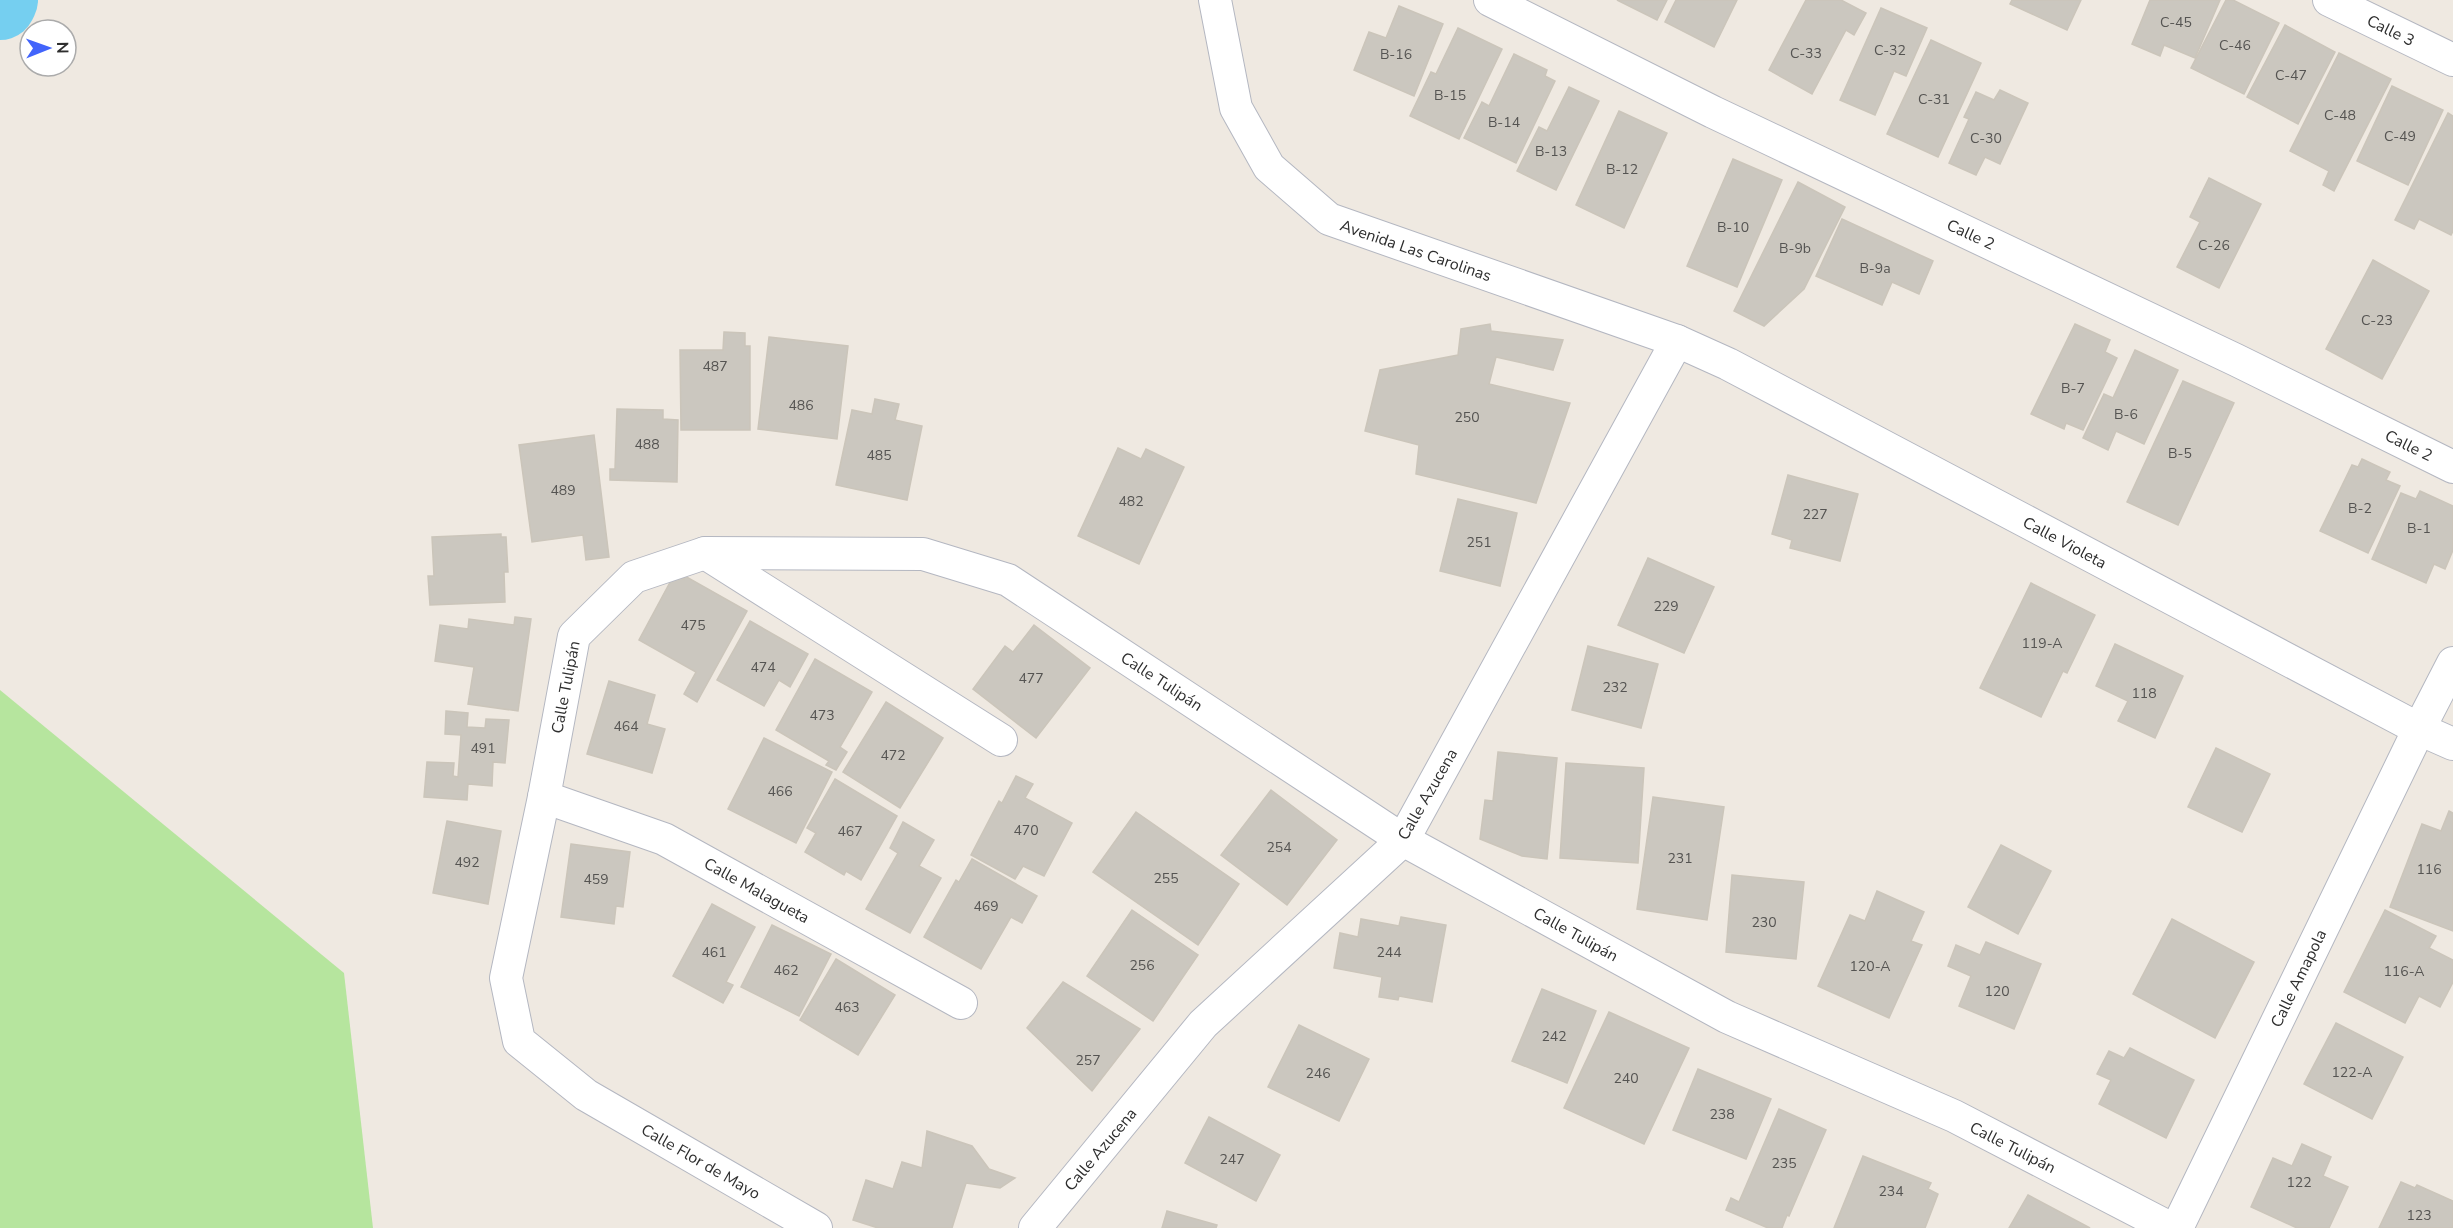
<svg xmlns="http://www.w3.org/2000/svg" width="2453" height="1228" viewBox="0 0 2453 1228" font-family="'Nunito Sans',sans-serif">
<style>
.green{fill:#b6e59e}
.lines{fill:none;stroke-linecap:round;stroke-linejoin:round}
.river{stroke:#75cff0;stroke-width:72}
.building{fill:#cbc7bf;stroke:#cbc5ba;stroke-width:1.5}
.street-casing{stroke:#b4b7c1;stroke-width:34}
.street{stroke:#fff;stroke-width:32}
.labels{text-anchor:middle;stroke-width:4.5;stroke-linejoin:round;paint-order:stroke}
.number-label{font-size:14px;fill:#555452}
.street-label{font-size:16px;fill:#2e2e2e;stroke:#fff}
</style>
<rect width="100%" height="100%" fill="#efe9e1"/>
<path class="green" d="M0,690L344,973L373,1228H0Z"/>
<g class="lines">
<path class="river" d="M0,4L2,0"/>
</g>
<g class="building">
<path d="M1617,0H1667L1657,20Z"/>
<path d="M1676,0H1737L1714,47L1665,22Z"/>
<path d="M1806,0H1841L1866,13L1854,35L1846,30L1812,94L1769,70Z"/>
<path d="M2012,0H2081L2067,30L2010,4Z"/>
<path d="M2150,0H2220L2195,58L2164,45L2160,56L2132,44Z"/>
<path d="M2226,0H2233L2279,23L2244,94L2191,68Z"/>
<path d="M1399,6L1443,24L1414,96L1354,70L1369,32L1386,38Z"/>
<path d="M1881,8L1927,28L1906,76L1894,71L1875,115L1840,100Z"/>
<path d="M2285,25L2335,52L2298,124L2247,97Z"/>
<path d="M1458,28L1502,49L1459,139L1410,116L1431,72L1436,74Z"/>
<path d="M1931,40L1981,63L1938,157L1887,134Z"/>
<path d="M2339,53L2391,79L2334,191L2323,185L2329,171L2290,151Z"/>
<path d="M1514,54L1547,70L1545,76L1555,81L1516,163L1464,138L1482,102L1489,106Z"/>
<path d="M2392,86L2443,110L2408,185L2357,161Z"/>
<path d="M1569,87L1599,101L1556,190L1517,171L1539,127L1547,131Z"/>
<path d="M2000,90L2028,103L2000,164L1985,157L1976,175L1949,163L1969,119L1964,117L1976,92L1994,100Z"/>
<path d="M1619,111L1667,133L1624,228L1576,205Z"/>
<path d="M2448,113L2453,116V231L2451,235L2419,219L2414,229L2395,220Z"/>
<path d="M1733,159L1782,180L1737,287L1687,266Z"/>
<path d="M2209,178L2261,204L2219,288L2177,267L2200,222L2190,217Z"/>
<path d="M1798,182L1845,207L1804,289L1764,326L1734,311Z"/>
<path d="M1842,219L1933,261L1919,294L1892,282L1882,305L1816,276Z"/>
<path d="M2373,260L2429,291L2382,379L2326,349Z"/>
<path d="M1490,324L1491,331L1563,340L1553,370L1496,357L1489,384L1570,403L1536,503L1416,474L1419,445L1365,431L1380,370L1458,355L1461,329Z"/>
<path d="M2075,324L2110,340L2105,352L2117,358L2083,430L2066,423L2064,429L2031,414Z"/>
<path d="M724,332L745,333V346H750V430H681L680,350H723Z"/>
<path d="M769,337L848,346L837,439L758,429Z"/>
<path d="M2135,350L2178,370L2144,444L2116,431L2108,450L2083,438L2104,394L2113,398Z"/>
<path d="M2183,381L2234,403L2178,525L2127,502Z"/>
<path d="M875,399L899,404L895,420L922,426L907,500L836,485L852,410L872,414Z"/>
<path d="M617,409L663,410V419L678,420L677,482L610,480V469H615Z"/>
<path d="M594,435L609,557L586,560L583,535L532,542L519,445Z"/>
<path d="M1118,448L1141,459L1146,449L1184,467L1139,564L1078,536Z"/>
<path d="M2362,459L2390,472L2386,480L2400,486L2368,553L2320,531L2352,465L2358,467Z"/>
<path d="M1788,475L1858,494L1840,561L1790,548L1792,540L1772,534Z"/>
<path d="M2420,491L2453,506V550L2445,569L2434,564L2426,583L2372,559L2401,493L2416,499Z"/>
<path d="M1458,499L1517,513L1500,586L1440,571Z"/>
<path d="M501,534V537H506L508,572H504L505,602L430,605L428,576H434L432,537Z"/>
<path d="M1648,558L1714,587L1684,653L1618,625Z"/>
<path d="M675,573L684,579L685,576L747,611L697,702L684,694L696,672L639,640Z"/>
<path d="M2031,583L2095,615L2067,673L2063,671L2041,717L1980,688Z"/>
<path d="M515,617L531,619L518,711L468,704L474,667L435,661L440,625L468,629L469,619L514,625Z"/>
<path d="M750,621L808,654L790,687L779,680L764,706L717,680Z"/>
<path d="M1034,625L1090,668L1036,738L973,689L1005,646L1013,652Z"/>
<path d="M2115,644L2183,676L2155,738L2118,721L2128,701L2096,686Z"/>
<path d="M1588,646L1658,664L1641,728L1572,710Z"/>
<path d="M815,659L872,692L840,747L847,752L836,770L826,765L829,761L776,730Z"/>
<path d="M609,681L655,695L647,724L665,729L652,773L587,754Z"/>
<path d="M886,702L943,738L900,808L843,772Z"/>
<path d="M446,711L468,713L467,727L485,728L486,719L509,720L505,763L493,762L492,786L468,784L467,800L424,797L427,762L454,763L453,776L458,777L461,735L445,734Z"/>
<path d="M764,738L832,772L796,843L728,809Z"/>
<path d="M2216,748L2270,774L2242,832L2188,807Z"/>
<path d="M1498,752L1557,758L1547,859L1522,856L1480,839L1485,800L1493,801Z"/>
<path d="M1566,763L1644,768L1638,863L1560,858Z"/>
<path d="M1016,776L1033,784L1025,798L1072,823L1044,876L1023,866L1015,879L971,855L999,801L1002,803Z"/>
<path d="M835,779L897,816L861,880L846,871L844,875L805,852L816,833L807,828Z"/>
<path d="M1271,790L1337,840L1287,905L1221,855Z"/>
<path d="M1653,797L1724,807L1707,920L1637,909Z"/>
<path d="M2449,811L2453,813V931L2390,907L2422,824L2441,831Z"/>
<path d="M1136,812L1239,884L1198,945L1093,872Z"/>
<path d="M447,821L501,831L488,904L433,893Z"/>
<path d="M903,822L934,840L919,866L941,878L910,933L866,909L898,853L890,848Z"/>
<path d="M571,844L630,852L623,907L616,906L614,924L561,917Z"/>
<path d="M2001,845L2051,871L2018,934L1968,907Z"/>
<path d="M972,859L1037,896L1022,923L1011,917L981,969L924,937L956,880L959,882Z"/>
<path d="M1732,875L1804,882L1796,959L1726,952Z"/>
<path d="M1877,891L1924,912L1911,941L1922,945L1889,1018L1818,986L1850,915L1865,921Z"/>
<path d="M712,904L755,927L726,982L733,985L723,1003L673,976Z"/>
<path d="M1132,910L1198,955L1153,1021L1087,976Z"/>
<path d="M2385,910L2436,936L2429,948L2453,960V982L2440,1007L2419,996L2405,1023L2344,992Z"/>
<path d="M1401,917L1446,925L1432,1002L1399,996L1398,1000L1379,997L1382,977L1334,968L1340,933L1358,937L1361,919L1399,926Z"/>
<path d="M2172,919L2254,962L2215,1038L2133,994Z"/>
<path d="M772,925L831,954L799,1016L741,987Z"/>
<path d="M1986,942L2041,964L2014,1029L1959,1006L1971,976L1948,966L1956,945L1980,955Z"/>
<path d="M836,959L895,995L858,1055L800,1020Z"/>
<path d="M1063,982L1140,1029L1092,1091L1027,1028Z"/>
<path d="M1542,989L1596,1011L1567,1083L1512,1061Z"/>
<path d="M1609,1012L1689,1048L1644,1144L1564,1108Z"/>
<path d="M2336,1023L2403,1057L2372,1119L2304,1084Z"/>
<path d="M1299,1025L1369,1059L1339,1121L1268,1087Z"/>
<path d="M2130,1048L2194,1080L2166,1138L2099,1104L2111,1080L2097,1074L2109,1051L2124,1058Z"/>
<path d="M1698,1069L1771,1099L1746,1159L1673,1130Z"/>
<path d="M1779,1109L1826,1130L1789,1216L1787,1215L1782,1228H1768L1726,1210L1731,1198L1739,1202Z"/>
<path d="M1209,1117L1280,1155L1256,1201L1185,1163Z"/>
<path d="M927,1131L972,1146L989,1169L1015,1178L1000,1188L966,1183L952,1228H878L853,1220L866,1180L893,1189L902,1162L922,1168Z"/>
<path d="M2302,1144L2331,1157L2323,1176L2348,1187L2329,1228H2297L2251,1207L2273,1158L2292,1166Z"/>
<path d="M1863,1156L1931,1183L1928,1189L1938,1194L1925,1228H1834Z"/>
<path d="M2401,1182L2415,1188L2417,1185L2453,1201V1228H2379Z"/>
<path d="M2028,1195L2090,1228H2009Z"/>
<path d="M1167,1211L1217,1225L1216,1228H1162Z"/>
</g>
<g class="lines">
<g class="street-casing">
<g id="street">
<path d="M1215,0L1236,108L1269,167L1329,219L1677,341L1728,364L2419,729L2453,744"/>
<path d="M1490,0L1713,112L2236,360L2453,467"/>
<path d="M2329,0L2453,60"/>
<path d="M705,553L1001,740"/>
<path d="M544,797L664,839L961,1003"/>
<path d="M816,1228L586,1095L519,1041L506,978L544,797L574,636L634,577L705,553L923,554L1008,580L1403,840L1727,1017L1954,1116L2170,1228"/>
<path d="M1035,1228L1203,1024L1403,840L1677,341"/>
<path d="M2177,1228L2419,729L2453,663"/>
</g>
</g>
<use href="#street" class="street"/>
</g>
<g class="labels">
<g class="number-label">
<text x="2176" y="27">C-45</text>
<text x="2235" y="50">C-46</text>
<text x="1890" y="55">C-32</text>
<text x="1806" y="58">C-33</text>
<text x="1396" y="59">B-16</text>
<text x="2291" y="80">C-47</text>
<text x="1450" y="100">B-15</text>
<text x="1934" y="104">C-31</text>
<text x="2340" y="120">C-48</text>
<text x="1504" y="127">B-14</text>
<text x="2400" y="141">C-49</text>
<text x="1986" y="143">C-30</text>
<text x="1551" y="156">B-13</text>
<text x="1622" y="174">B-12</text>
<text x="1733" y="232">B-10</text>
<text x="2214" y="250">C-26</text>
<text x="1795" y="253">B-9b</text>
<text x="1875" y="273">B-9a</text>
<text x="2377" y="325">C-23</text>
<text x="715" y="371">487</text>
<text x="2073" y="393">B-7</text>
<text x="801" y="410">486</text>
<text x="2126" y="419">B-6</text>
<text x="1467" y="422">250</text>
<text x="647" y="449">488</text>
<text x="2180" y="458">B-5</text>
<text x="879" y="460">485</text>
<text x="563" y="495">489</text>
<text x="1131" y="506">482</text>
<text x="2360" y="513">B-2</text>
<text x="1815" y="519">227</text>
<text x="2419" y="533">B-1</text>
<text x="1479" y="547">251</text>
<text x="1666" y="611">229</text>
<text x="693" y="630">475</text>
<text x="2042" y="648">119-A</text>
<text x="763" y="672">474</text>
<text x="1031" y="683">477</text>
<text x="1615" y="692">232</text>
<text x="2144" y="698">118</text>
<text x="822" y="720">473</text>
<text x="626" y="731">464</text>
<text x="483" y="753">491</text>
<text x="893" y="760">472</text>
<text x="780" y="796">466</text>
<text x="1026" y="835">470</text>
<text x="850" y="836">467</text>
<text x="1279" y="852">254</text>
<text x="1680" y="863">231</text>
<text x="467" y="867">492</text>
<text x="2429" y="874">116</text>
<text x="1166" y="883">255</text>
<text x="596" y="884">459</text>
<text x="986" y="911">469</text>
<text x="1764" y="927">230</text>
<text x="714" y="957">461</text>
<text x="1389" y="957">244</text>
<text x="1142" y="970">256</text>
<text x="1870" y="971">120-A</text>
<text x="786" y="975">462</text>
<text x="2404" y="976">116-A</text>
<text x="1997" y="996">120</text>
<text x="847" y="1012">463</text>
<text x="1554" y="1041">242</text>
<text x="1088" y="1065">257</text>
<text x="2352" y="1077">122-A</text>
<text x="1318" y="1078">246</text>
<text x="1626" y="1083">240</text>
<text x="1722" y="1119">238</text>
<text x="1232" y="1164">247</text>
<text x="1784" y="1168">235</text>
<text x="2299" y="1187">122</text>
<text x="1891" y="1196">234</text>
<text x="2419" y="1220">123</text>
</g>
<g class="street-label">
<text transform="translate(2391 30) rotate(26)" y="6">Calle 3</text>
<text transform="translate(1971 234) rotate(25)" y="6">Calle 2</text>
<text transform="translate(1416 250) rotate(19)" y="6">Avenida Las Carolinas</text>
<text transform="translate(2409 445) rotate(26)" y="6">Calle 2</text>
<text transform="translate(2065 542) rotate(28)" y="6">Calle Violeta</text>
<text transform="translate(1162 681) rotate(33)" y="6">Calle Tulipán</text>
<text transform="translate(565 687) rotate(-79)" y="6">Calle Tulipán</text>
<text transform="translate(1427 794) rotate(-60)" y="6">Calle Azucena</text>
<text transform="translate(757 890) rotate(29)" y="6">Calle Malagueta</text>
<text transform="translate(1576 934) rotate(29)" y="6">Calle Tulipán</text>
<text transform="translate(2298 978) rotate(-64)" y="6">Calle Amapola</text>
<text transform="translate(2013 1147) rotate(27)" y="6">Calle Tulipán</text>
<text transform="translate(1100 1149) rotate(-50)" y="6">Calle Azucena</text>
<text transform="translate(701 1161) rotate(30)" y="6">Calle Flor de Mayo</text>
</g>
</g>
<g transform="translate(48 48) rotate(89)"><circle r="28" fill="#ffffff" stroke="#ababab" stroke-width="1.5"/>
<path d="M0-4.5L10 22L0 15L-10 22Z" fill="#4264fb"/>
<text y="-9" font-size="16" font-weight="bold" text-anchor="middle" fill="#2e2e2e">N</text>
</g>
</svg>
